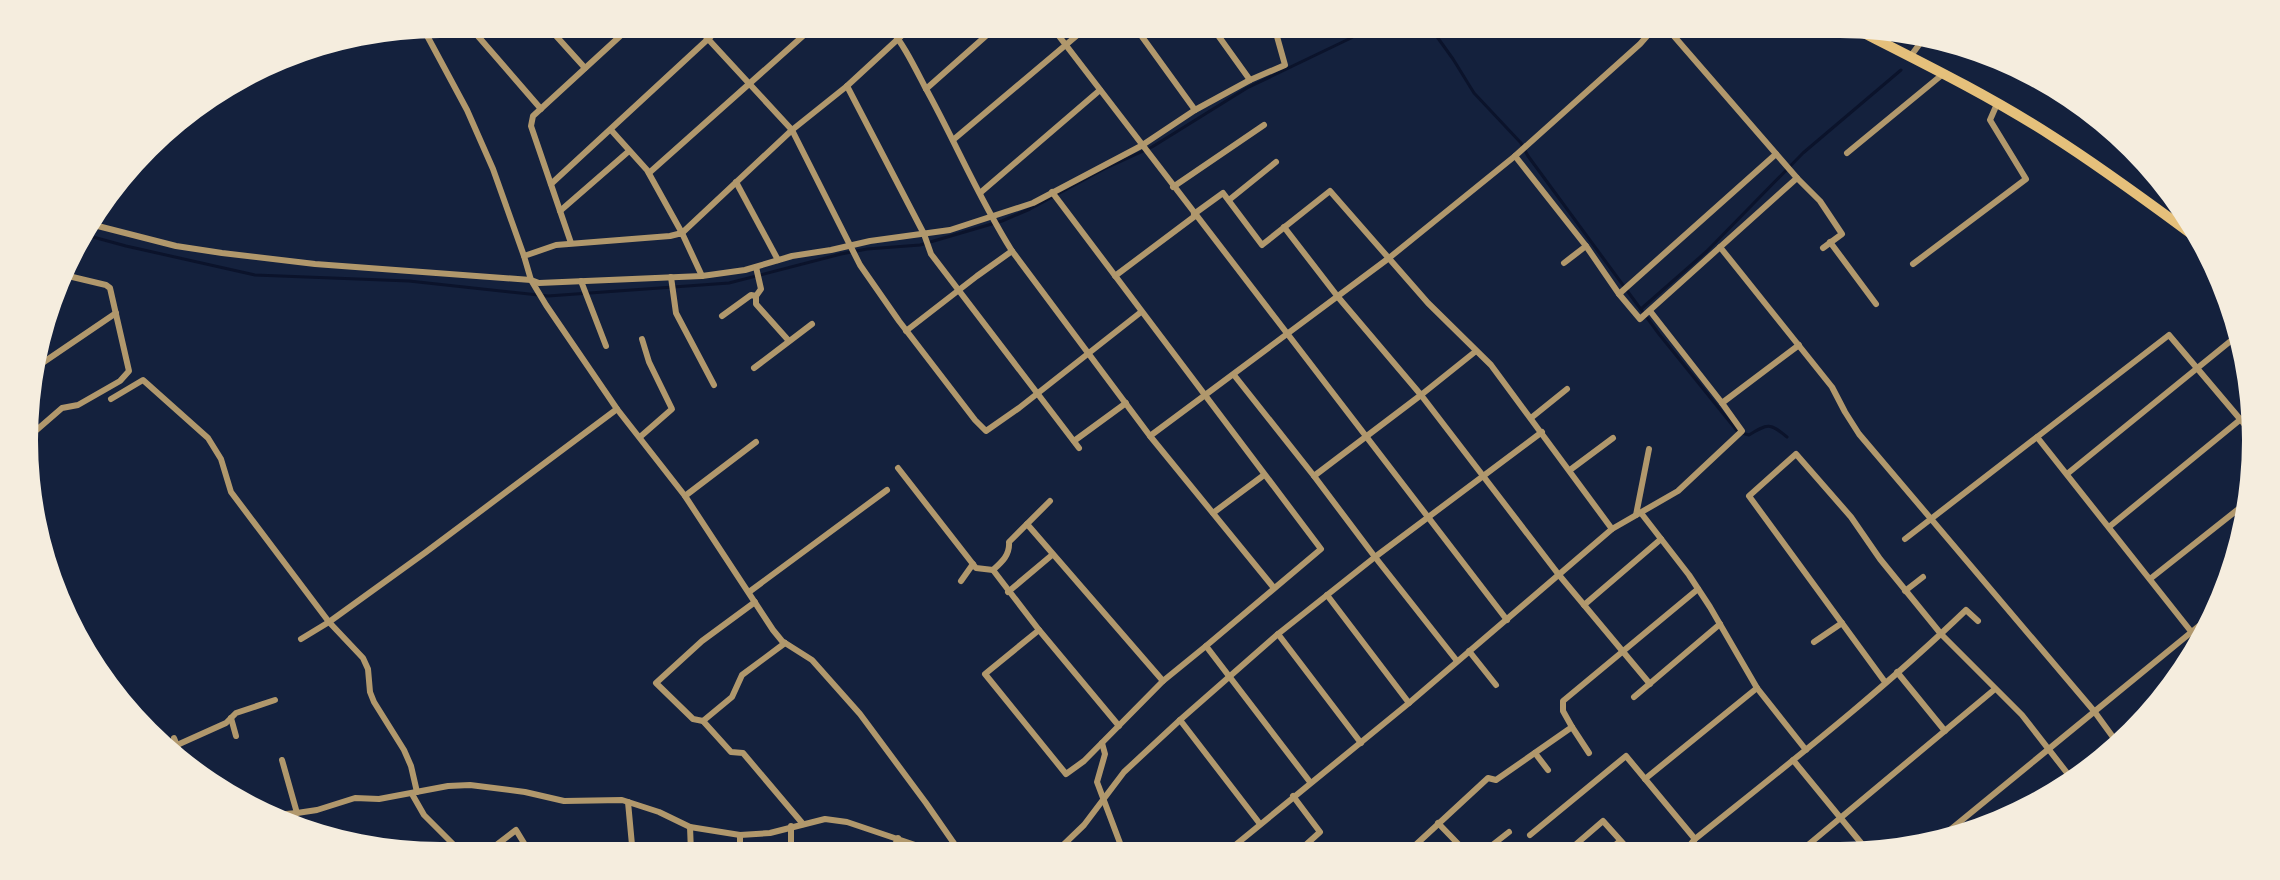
<svg xmlns="http://www.w3.org/2000/svg" width="2280" height="880" viewBox="0 0 2280 880" font-family="'IBM Plex Serif',serif">
<style>
.lines{fill:none;stroke-linecap:round;stroke-linejoin:round}
.stream{stroke:#0b132b;stroke-width:3}
.minor{stroke:#b1986c;stroke-width:6}
.trunk{stroke:#e5c07b;stroke-width:10}
</style>
<rect width="100%" height="100%" fill="#14213d"/>
<g class="lines">
<g class="stream">
<path d="M1430,27L1453,59L1474,93L1521,143L1528,156L1659,334L1738,432L1749,435C1768,423 1770,423 1787,437"/>
<path d="M1927,46L1931,43L1930,39"/>
<path d="M82,234L126,246L255,275L409,281L548,296L729,283L841,254L867,249L920,245L1002,221L1030,209L1104,169L1152,147L1247,88L1351,38L1365,27"/>
<path d="M1641,309L1707,251L1803,153L1901,70"/>
</g>
<g class="minor">
<path d="M470,27L541,109"/>
<path d="M548,27L585,68"/>
<path d="M697,27L792,130L860,265L899,321L975,420L986,431L1019,408L1141,312"/>
<path d="M889,27C904,45 914,66 925,87C955,141 979,199 1012,251L1150,436L1274,588"/>
<path d="M1052,27L1507,620"/>
<path d="M1135,27L1195,110"/>
<path d="M1212,27L1250,80"/>
<path d="M424,30L467,110L493,169L524,256"/>
<path d="M1910,57L1924,38"/>
<path d="M847,86L924,234L931,254L1079,448"/>
<path d="M926,89L996,27"/>
<path d="M611,130L647,170L682,233L792,130L847,86L911,27"/>
<path d="M953,140L1087,27"/>
<path d="M1847,153L1943,74"/>
<path d="M1515,156L1586,246L1619,294L1776,154"/>
<path d="M649,173L813,27"/>
<path d="M1797,178L1820,201L1842,234L1823,248"/>
<path d="M736,182L778,260"/>
<path d="M551,184L721,27"/>
<path d="M1173,187L1264,125"/>
<path d="M1052,192L1321,549L1206,646"/>
<path d="M980,193L1100,90"/>
<path d="M1229,200L1276,162"/>
<path d="M560,211L629,151"/>
<path d="M1194,214L1223,193L1262,245L1330,191L1428,303L1491,365L1612,529L1409,703L1228,851"/>
<path d="M90,224L176,246L222,253L315,264L531,280L539,283L702,276L745,270L792,256L831,250L870,241L950,230L1033,203L1141,146L1195,110L1250,80L1285,65L1276,33L1286,27"/>
<path d="M1284,227L1338,297L1421,395L1476,351"/>
<path d="M1830,242L1876,304"/>
<path d="M571,243L531,126L533,116L630,27"/>
<path d="M1720,247L1832,387L1845,412L1859,434L2094,711L2118,744"/>
<path d="M1564,263L1586,246"/>
<path d="M1913,264L2026,179L1990,120L1997,104"/>
<path d="M756,267L761,289L756,296V304L789,341"/>
<path d="M702,276L682,233L670,236L556,245L524,256L531,280L546,305L617,409L685,496L773,630L782,641L812,660L860,714L926,803L960,852"/>
<path d="M1115,276L1195,216"/>
<path d="M671,277L676,313L714,385"/>
<path d="M581,281L606,346"/>
<path d="M1619,294L1640,319L1797,178L1666,27"/>
<path d="M1650,311L1722,403L1799,345"/>
<path d="M722,316L751,295L756,296"/>
<path d="M906,331L977,276L1012,251"/>
<path d="M35,368L116,313"/>
<path d="M754,368L812,324"/>
<path d="M1234,375L1314,476"/>
<path d="M111,399L143,380L208,438L221,459L231,492L329,622L363,658L368,669L370,692L374,702L404,750L411,766L417,792"/>
<path d="M1531,418L1567,389"/>
<path d="M32,434L62,408L78,405L120,381L129,371L110,288L106,285L64,275"/>
<path d="M1150,436L1389,258L1515,156L1640,44L1655,27"/>
<path d="M640,437L672,409L649,362L642,339"/>
<path d="M2037,437L2169,335L2251,432"/>
<path d="M1074,441L1126,403"/>
<path d="M898,468L976,568L993,570L1039,630L985,674L1066,774L1084,761L1163,681L1027,524"/>
<path d="M1570,470L1613,438"/>
<path d="M2067,474L2238,335"/>
<path d="M685,496L756,442"/>
<path d="M1213,513L1264,475"/>
<path d="M1641,513L1689,575L1710,607L1757,688L1806,750"/>
<path d="M1636,515L1649,449"/>
<path d="M2109,527L2241,419"/>
<path d="M1612,529L1678,491L1742,431L1722,403"/>
<path d="M1905,539L2037,437L2197,639"/>
<path d="M993,570C1002,562 1010,555 1009,542L1050,501"/>
<path d="M2150,579L2246,503"/>
<path d="M961,581L973,564"/>
<path d="M1905,591L1923,577"/>
<path d="M749,592L887,490"/>
<path d="M1008,592L1052,555"/>
<path d="M1327,595L1409,703"/>
<path d="M755,602L702,641L656,683L693,719L703,721L731,752L743,753L803,824"/>
<path d="M1584,605L1661,539"/>
<path d="M1039,630L1119,726"/>
<path d="M1278,634L1361,743"/>
<path d="M301,639L329,622L426,552L617,409"/>
<path d="M1814,642L1842,623"/>
<path d="M1469,651L1496,685"/>
<path d="M1457,661L1375,557L1542,432"/>
<path d="M1897,672L1945,731"/>
<path d="M1163,681L1206,646L1310,782"/>
<path d="M1885,682L1749,496L1796,454L1851,517L1880,559L1941,634L2022,715L2071,778"/>
<path d="M1634,697L1720,624"/>
<path d="M231,718L236,736"/>
<path d="M1180,720L1260,824"/>
<path d="M703,721L732,697L742,675L785,643"/>
<path d="M1572,727L1589,753"/>
<path d="M174,738L183,761"/>
<path d="M1102,743L1105,754L1097,782L1123,851"/>
<path d="M177,745L226,723L236,713L275,700"/>
<path d="M1535,753L1548,770"/>
<path d="M282,760L297,813"/>
<path d="M1793,760L1866,849"/>
<path d="M1645,779L1757,688"/>
<path d="M412,794L424,815L462,853"/>
<path d="M1293,796L1320,832L1299,851"/>
<path d="M628,802L632,845L637,853"/>
<path d="M257,810L275,815L297,813L317,810L355,798L379,799L448,786L470,785L525,792L564,801L622,800L659,812L690,827L740,835L770,833L825,819L847,822L936,852"/>
<path d="M1438,823L1464,850"/>
<path d="M791,826V852"/>
<path d="M690,827L691,852"/>
<path d="M1945,834L2205,621"/>
<path d="M740,835V852"/>
<path d="M1530,835L1626,756L1695,839"/>
<path d="M1574,846L1603,821L1629,850"/>
<path d="M1486,850L1509,832"/>
<path d="M1609,850L1620,841"/>
<path d="M1686,850L1695,839C1787,765 1881,692 1966,610L1978,621"/>
<path d="M1802,850L1995,689"/>
<path d="M1057,851L1084,825L1124,772L1180,720L1278,634L1375,557L1314,476L1421,395L1559,575L1650,684"/>
<path d="M1409,851L1488,778L1496,780L1572,727L1563,711V701L1698,589"/>
<path d="M892,852L898,838"/>
<path d="M486,853L516,830L530,853"/>
</g>
<path class="trunk" d="M1856,29C1923,63 1990,96 2052,136C2104,169 2152,205 2201,241"/>
</g>
<path d="M0 0H2280V880H0ZM440 38H1840A402 402 0 0 1 2242 440V440A402 402 0 0 1 1840 842H440A402 402 0 0 1 38 440V440A402 402 0 0 1 440 38Z" fill="#f5edde" fill-rule="evenodd"/>
</svg>
